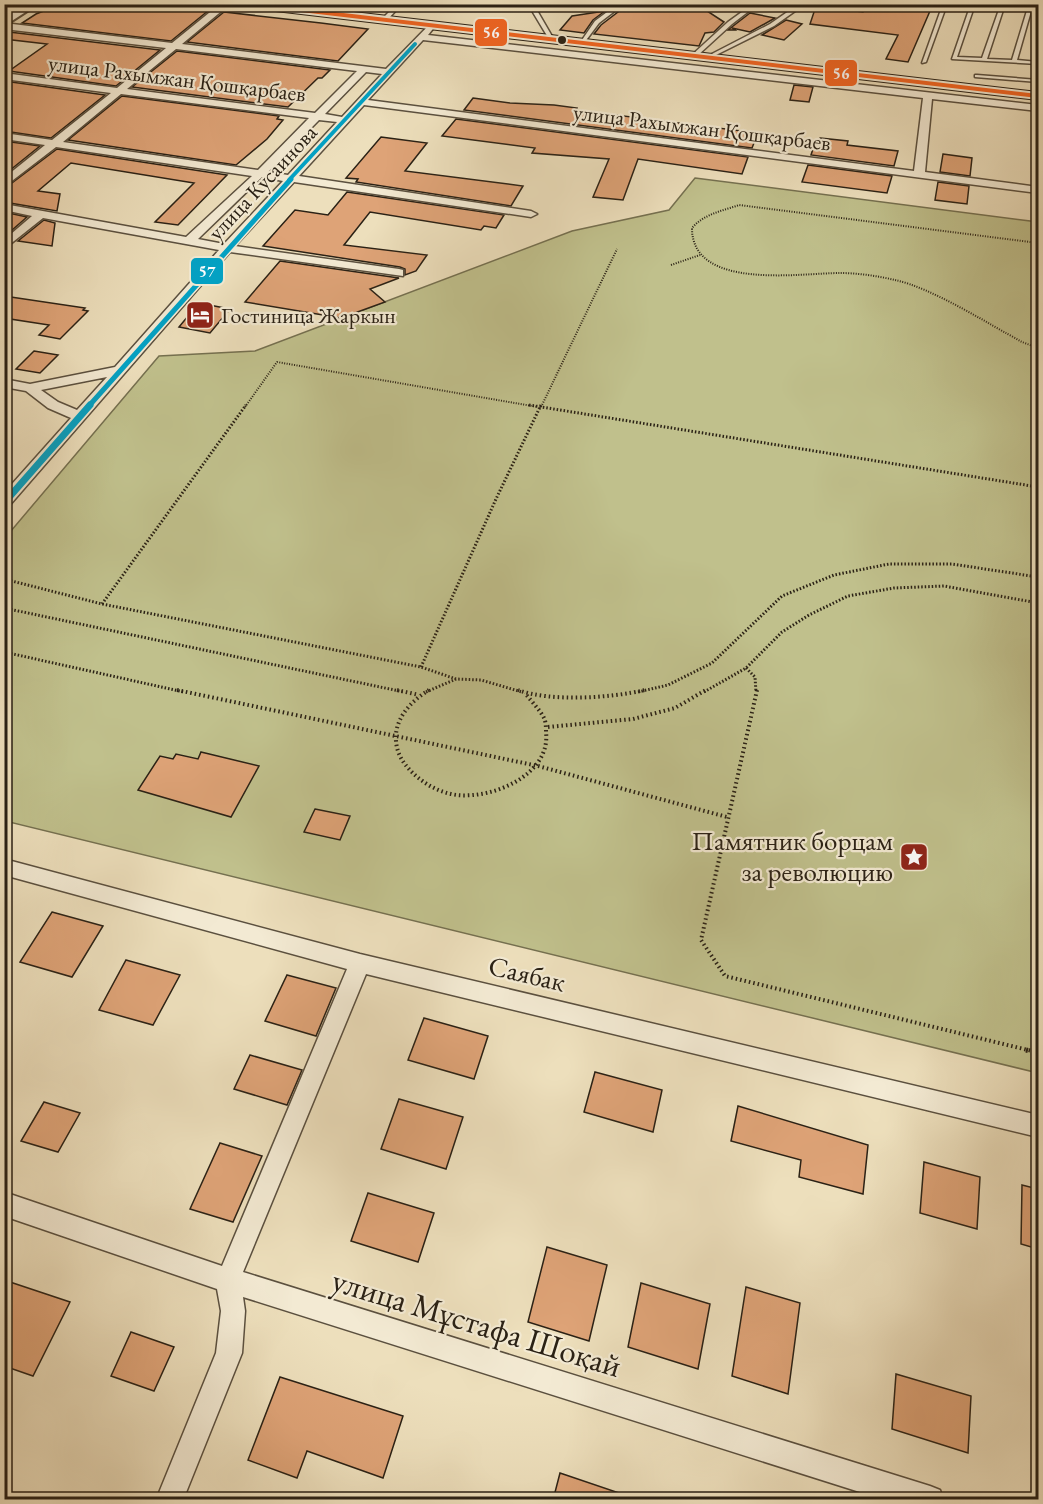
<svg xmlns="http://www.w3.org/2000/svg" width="1043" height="1504" viewBox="0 0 1043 1504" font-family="'EB Garamond',serif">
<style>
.green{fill:#c0c08c;stroke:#757050;stroke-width:1.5}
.building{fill:#dea377;stroke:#2a2115;stroke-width:1.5}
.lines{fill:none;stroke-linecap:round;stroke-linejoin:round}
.service-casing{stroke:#5b503f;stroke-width:3}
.minor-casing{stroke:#5b503f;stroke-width:3}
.tertiary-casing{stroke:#5b503f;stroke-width:4}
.secondary-casing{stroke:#2a2115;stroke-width:2}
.path-far3{stroke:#2a2115;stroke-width:2;stroke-dasharray:1 1.5;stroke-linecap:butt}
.path-far2{stroke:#2a2115;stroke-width:3;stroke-dasharray:1.5 2;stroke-linecap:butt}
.path-far1{stroke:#2a2115;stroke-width:4;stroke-dasharray:1.5 3;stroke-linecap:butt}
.path{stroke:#2a2115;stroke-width:5;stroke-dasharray:2 4;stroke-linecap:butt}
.service{fill:#f3ead3;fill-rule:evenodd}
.minor{fill:#f3ead3;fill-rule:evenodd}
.tertiary{fill:#f3ead3;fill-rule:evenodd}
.secondary{fill:#f3ead3;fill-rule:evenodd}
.bus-1-casing{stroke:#f3ead3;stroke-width:6}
.bus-2-far2-casing{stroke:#f3ead3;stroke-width:6}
.bus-2-far1-casing{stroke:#f3ead3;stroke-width:8}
.bus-2-casing{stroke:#f3ead3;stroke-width:10}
.bus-1{stroke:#f26522;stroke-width:4}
.bus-2-far2{stroke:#02a2c5;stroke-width:4}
.bus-2-far1{stroke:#02a2c5;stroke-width:5}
.bus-2{stroke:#02a2c5;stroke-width:7}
.bus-dot{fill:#2a2115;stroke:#f3ead3;stroke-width:2}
.labels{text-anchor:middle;stroke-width:4.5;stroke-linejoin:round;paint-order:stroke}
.far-street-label{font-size:22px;fill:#2a2115;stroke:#f3ead3}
.far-poi-label{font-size:22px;fill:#2a2115;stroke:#f3ead3;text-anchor:start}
.poi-label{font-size:27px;fill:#2a2115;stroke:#f3ead3;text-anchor:end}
.street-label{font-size:27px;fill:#2a2115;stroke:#f3ead3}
.near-street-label{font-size:33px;fill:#2a2115;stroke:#f3ead3}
.line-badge{stroke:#f3ead3;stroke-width:2}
.badge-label{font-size:16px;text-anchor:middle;font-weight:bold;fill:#fff}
</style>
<rect width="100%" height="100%" fill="#eddfbc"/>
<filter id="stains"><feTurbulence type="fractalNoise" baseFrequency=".00333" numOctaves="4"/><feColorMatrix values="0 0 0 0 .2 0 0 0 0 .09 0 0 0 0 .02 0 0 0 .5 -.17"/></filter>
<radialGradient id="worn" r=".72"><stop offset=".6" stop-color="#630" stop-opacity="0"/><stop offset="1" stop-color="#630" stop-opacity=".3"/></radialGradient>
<path class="green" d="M695,178L1038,222V1073L5,821V538L159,356L255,351L572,231L669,210Z"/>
<g class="building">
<path d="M78,4H160L209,10L171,41L22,23L36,14L59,5L71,10Z"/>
<path d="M648,4H704L707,11L724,22L714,32L705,33L699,46L594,34L601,25L622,9Z"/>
<path d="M866,4H933L908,62L886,59L898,35L810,24L816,6L863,12Z"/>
<path d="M605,11L593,20L584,33L560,30L572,16Z"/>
<path d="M224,12L321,23L368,29L338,61L187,42Z"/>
<path d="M750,13L775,18L750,32L732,28L735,30H728Z"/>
<path d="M786,20L802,24L784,40L762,35Z"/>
<path d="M9,32L160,50L116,86L9,71L47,44L4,39V35Z"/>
<path d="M177,51L330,70L322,78H318L288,107L132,87Z"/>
<path d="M4,81L105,95L51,138L4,131Z"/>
<path d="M794,85L813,87L809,102L790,100Z"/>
<path d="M122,96L279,116L277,119L283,120L267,139L236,165L68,140Z"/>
<path d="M473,98L510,103L554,105L577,108L576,110L758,133L752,148L464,110Z"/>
<path d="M456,119L748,157L742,174L638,159L623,200L593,197L609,159L532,153L535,148L442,136Z"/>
<path d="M381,137L427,143L405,171L523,186L511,206L356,182L358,179L346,178Z"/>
<path d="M820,138L848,141L847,145L898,151L894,166L811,155L816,140H819Z"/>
<path d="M4,141L40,146L4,175Z"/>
<path d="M57,149L227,175L178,225L155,222L194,183L71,163L38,191L60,194L57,211L4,202V189Z"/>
<path d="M943,154L972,158L970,176L940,172Z"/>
<path d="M808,165L892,176L887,193L802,182Z"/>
<path d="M938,182L969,186L967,204L935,200Z"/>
<path d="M347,192L504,215L496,228L484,226L481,230L370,212L344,245L427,255L416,271L405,275V269L400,267L263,246L295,210L328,215Z"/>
<path d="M4,212L27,217L4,237Z"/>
<path d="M44,220L55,223L52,246L18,241Z"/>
<path d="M280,261L399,278L370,289L385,302L341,318L245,302Z"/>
<path d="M4,296L85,308L83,310L88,311L60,339L39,335L49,325L4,318Z"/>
<path d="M204,304L230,309L210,333L179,327L193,310L199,311Z"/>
<path d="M34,351L58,355L40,373L16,369Z"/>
<path d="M201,752L259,766L231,817L138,790L160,756L173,759L176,754L198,759Z"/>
<path d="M315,809L350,816L340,840L304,832Z"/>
<path d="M52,912L103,926L72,977L20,962Z"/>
<path d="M126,960L180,975L153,1025L99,1010Z"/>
<path d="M287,975L336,988L316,1036L265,1021Z"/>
<path d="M424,1018L488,1036L474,1079L408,1060Z"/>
<path d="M250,1055L302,1070L287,1105L234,1089Z"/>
<path d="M595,1072L662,1090L653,1132L584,1112Z"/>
<path d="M399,1099L463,1117L446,1169L381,1149Z"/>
<path d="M44,1102L80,1113L58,1152L21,1141Z"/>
<path d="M738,1106L868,1145L863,1194L799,1177L801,1160L731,1141Z"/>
<path d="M220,1143L262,1156L233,1222L190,1209Z"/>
<path d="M924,1162L980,1177L977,1229L920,1213Z"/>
<path d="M1022,1185L1038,1189V1249L1021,1244Z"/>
<path d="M368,1193L434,1213L418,1262L351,1241Z"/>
<path d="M547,1247L607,1265L589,1341L528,1322Z"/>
<path d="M4,1280L70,1302L33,1376L4,1366Z"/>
<path d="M641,1283L710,1304L698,1369L628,1347Z"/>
<path d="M746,1287L800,1303L788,1394L732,1376Z"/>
<path d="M131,1332L174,1347L154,1391L111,1376Z"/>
<path d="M896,1374L971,1396L968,1453L892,1429Z"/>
<path d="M280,1377L403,1416L383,1478L307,1451L297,1478L248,1460Z"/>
<path d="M560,1473L628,1496V1500H553Z"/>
</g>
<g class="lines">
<g class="service-casing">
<g id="service">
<path d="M397,4H402L387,20H383V18Z"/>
<path d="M500,4H516L535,7L553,38L549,39L531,9Z"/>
<path d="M618,4H624L599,23L584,43H580L595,21Z"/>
<path d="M753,4H758L732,24L697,56H693V54L728,22Z"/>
<path d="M799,4H805L774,26L710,58L706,57L770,24Z"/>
<path d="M943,4H947L926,62L922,63Z"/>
<path d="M971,4H975L957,57L982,58L1001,4H1005L987,59L1012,60L1029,4H1033L1017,60L1038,62V64L952,59Z"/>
<path d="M977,75L1038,80V82L975,77V75Z"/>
</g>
</g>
<g class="minor-casing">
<g id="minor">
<path d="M220,4H230L182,44L386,69L432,22L436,25L428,35L1038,105V111L932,99L925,172L1038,187V193L364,105L299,176L531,211L537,214L531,217L294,182L235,246L399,269L403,270V276L230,252L9,506L4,508V493L71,418L48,408L26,391L4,387V379L30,384L115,367L219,250L43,218L4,249V240L32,216L4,210V204L186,237L252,176L56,147L4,187V178L45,145L4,139V133L52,140L111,93L4,79V73L117,88L166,48L4,29V23L172,43ZM423,40L923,98L914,171L368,100ZM176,49L357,71L315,113L127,89ZM366,72L382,74L342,117L325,114ZM121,94L309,118L258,170L63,142ZM319,120L337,122L288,175L268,172ZM262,177L283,181L224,244L198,239ZM107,377L77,410L58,402L41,390Z"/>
<path d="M4,859L360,954L1038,1115V1137L366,974L243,1272L930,1486L940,1490L943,1500H885L243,1297L245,1311L242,1353L183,1500H156L216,1353L221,1311L217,1289L4,1216V1192L222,1266L347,969L4,875Z"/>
</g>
</g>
<g class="tertiary-casing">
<path id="tertiary" d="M25,4H38L4,26V18Z"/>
</g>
<g class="secondary-casing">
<path id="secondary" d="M243,4H285L1038,92V100L249,8Z"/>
</g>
<g class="path-far3">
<path d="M1038,243L739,205C722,211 704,214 692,228C692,291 800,273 840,273C858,273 878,276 895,280C932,288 987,323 1022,342L1038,348"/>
<path d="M671,265L700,255"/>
<path d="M245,407L277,362L538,407"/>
<path d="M541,407L617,249"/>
</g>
<g class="path-far2">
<path d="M529,405L1038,487"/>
<path d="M4,579L102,604L421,667L456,679L481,680L522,692"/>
<path d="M102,604L246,405"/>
<path d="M4,608L404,692"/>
<path d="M4,652L184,692"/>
<path d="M421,667L496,499L541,405"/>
<path d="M746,668L755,677L756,692"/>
<path d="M426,692L456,679"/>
<path d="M638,692L668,685L712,663L782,596L834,575L889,564H952L1038,577"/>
<path d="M704,692L746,668L782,632L809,615L848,596L894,588L944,586L1038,603"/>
</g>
<g class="path-far1">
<path d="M177,690L538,766L727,817"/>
<path d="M397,690L419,695"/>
<path d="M429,690C411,701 394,719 396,741C397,756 406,767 416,776C428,786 441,793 457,795C494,799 551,774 546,732C546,728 546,722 544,718C540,710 531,701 525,693"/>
<path d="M518,690C550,702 611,698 645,690"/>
<path d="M757,690L701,940L725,976L1032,1051"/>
<path d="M548,727L633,719L675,708L706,690"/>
</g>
<path class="path" d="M1026,1050L1038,1053"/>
<use href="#service" class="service"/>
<use href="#minor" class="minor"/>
<use href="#tertiary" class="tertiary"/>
<use href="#secondary" class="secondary"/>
<g class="bus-1-casing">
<path id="bus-1" d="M249,4L1038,96"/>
</g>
<g class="bus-2-far2-casing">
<path id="bus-2-far2" d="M289,180L415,44"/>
</g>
<g class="bus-2-far1-casing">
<path id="bus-2-far1" d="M88,407L291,179"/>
</g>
<g class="bus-2-casing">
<path id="bus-2" d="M4,503L90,405"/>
</g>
<use href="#bus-1" class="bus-1"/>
<use href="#bus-2-far2" class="bus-2-far2"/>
<use href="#bus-2-far1" class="bus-2-far1"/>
<use href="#bus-2" class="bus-2"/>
</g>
<defs>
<g id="hotel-square" transform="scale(1.5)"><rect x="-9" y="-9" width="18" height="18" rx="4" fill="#8f2418" stroke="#f3ead3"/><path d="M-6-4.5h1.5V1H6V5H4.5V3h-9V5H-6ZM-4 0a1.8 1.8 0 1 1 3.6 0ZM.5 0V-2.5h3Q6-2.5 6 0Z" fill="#fff"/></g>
<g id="sight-square" transform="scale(1.5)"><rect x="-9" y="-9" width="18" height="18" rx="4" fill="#8f2418" stroke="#f3ead3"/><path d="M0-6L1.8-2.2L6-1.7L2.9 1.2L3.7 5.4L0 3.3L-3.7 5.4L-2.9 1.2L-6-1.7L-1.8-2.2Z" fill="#fff"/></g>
</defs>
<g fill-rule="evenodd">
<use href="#hotel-square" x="200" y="315"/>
<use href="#sight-square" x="914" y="857"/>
</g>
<circle class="bus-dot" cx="562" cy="40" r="5"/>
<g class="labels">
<g class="far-street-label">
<text transform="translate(177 78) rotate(7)" y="8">улица Рахымжан Қошқарбаев</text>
<text transform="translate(702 127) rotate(7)" y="8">улица Рахымжан Қошқарбаев</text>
<text transform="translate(262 182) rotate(-47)" y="8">улица Кусаинова</text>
</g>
<g class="far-poi-label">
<text x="221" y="323">Гостиница Жаркын</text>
</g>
<g class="poi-label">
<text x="893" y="850">Памятник борцам<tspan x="893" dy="31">за революцию</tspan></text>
</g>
<g class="street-label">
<text transform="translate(527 974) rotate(13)" y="9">Саябак</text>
</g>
<g class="near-street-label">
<text transform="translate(477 1322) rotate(17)" y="12">улица Мұстафа Шоқай</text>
</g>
</g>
<g class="line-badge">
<rect x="474" y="18" width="34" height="29" rx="6" fill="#f26522"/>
<rect x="824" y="59" width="34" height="28" rx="6" fill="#f26522"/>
<rect x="190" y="257" width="34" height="28" rx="6" fill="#02a2c5"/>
</g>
<g class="badge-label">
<text x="491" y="38">56</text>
<text x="841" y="79">56</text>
<text x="207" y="277">57</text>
</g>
<rect width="1043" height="1504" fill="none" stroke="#eddfbc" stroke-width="24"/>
<rect x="6" y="6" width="1031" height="1492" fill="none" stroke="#2a2115" stroke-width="3"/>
<rect x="12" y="12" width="1019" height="1480" fill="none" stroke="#2a2115" stroke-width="1.5"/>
<rect width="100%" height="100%" filter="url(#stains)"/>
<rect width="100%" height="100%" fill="url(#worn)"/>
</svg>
